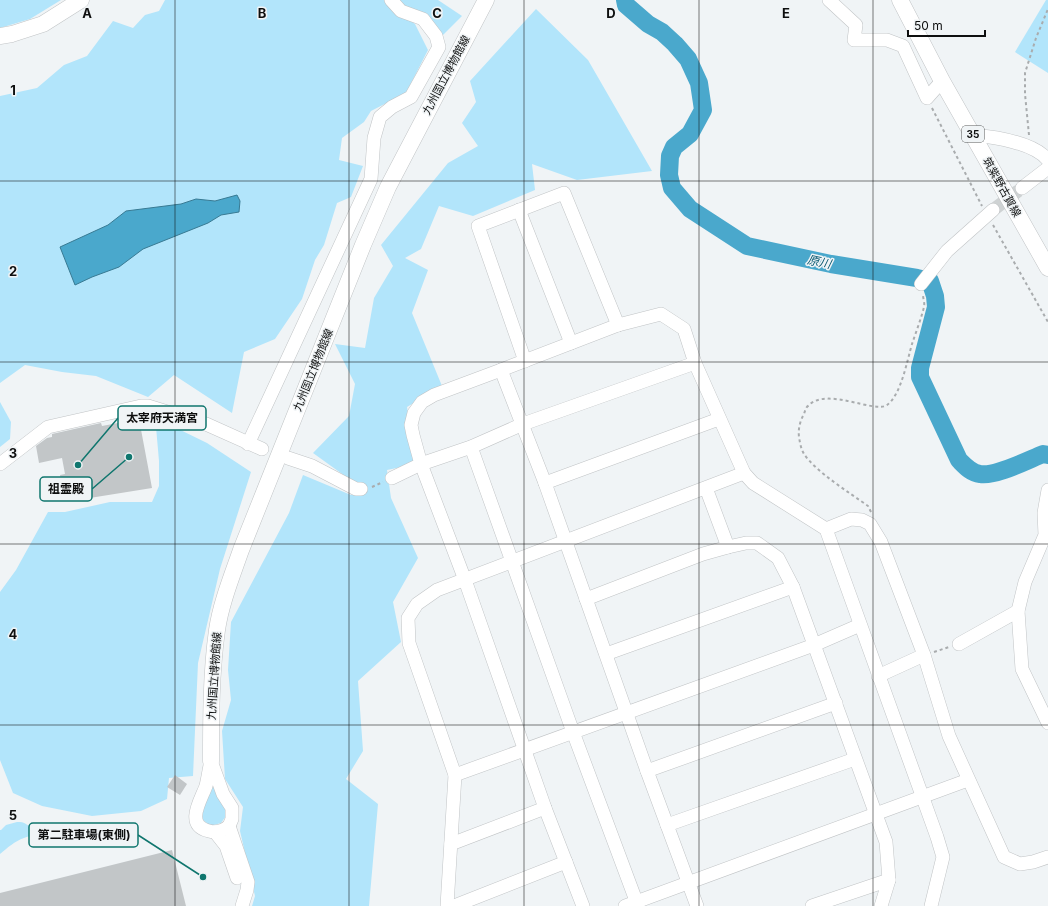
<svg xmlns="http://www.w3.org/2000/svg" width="1048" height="906" viewBox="0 0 1048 906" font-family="Inter,'Noto Sans JP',sans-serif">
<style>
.green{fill:#b2e5fb}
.water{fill:#4aa8cc;stroke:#387a93}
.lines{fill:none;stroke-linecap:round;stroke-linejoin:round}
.river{stroke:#4aa8cc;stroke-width:18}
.building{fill:#c2c6c8}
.minor-tunnel{stroke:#ced2d3;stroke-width:13;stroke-dasharray:13 6;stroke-linecap:butt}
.minor-casing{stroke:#c1c4c6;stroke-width:14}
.major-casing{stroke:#c1c4c6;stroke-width:17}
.path{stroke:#a9acae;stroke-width:2;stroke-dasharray:3 3;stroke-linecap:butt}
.minor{stroke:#fff;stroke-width:13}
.major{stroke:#fff;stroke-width:16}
.grid{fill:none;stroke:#0e0f0f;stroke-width:1;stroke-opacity:0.55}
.labels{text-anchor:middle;stroke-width:3;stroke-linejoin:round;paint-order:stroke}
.shield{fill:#f0f4f6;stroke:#525454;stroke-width:1}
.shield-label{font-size:10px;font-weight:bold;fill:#0e0f0f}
.street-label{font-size:11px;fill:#0e0f0f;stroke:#f0f4f6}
.water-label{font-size:12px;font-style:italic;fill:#085871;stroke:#f0f4f6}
.grid-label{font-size:13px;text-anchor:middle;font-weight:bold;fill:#0e0f0f;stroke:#f0f4f6;stroke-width:3;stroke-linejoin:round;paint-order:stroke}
.leader{fill:none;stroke:#0f766e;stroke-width:1.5}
.callout-dot{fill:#0f766e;stroke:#f0f4f6;stroke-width:1.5}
.callout{fill:#f0f4f6;stroke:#0f766e;stroke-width:1.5}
.callout-label{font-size:12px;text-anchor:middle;font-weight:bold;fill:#0e0f0f}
</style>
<rect width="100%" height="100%" fill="#f0f4f6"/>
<g class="green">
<path d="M0,0H61L30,19L0,28Z"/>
<path d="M165,0H385L386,2L415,24L428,50L406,93L371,111L364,122L342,138L339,160L363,166L351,197L337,203L324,245L315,260L302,299L275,339L244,352L232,413L174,375L148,397L96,376L62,372L25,365L0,383V96L37,88L64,65L87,56L113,21L133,28L145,15L159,11Z"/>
<path d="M395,0H438L462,16L442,36L401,8Z"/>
<path d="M1046,0H1048V73L1015,52Z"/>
<path d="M536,9L588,60L652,171L577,180L532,164L535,190L473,216L439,206L421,249L405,258L428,270L412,313L442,386L407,407L416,464L387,470L391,498L418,558L393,602L401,642L358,681L363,751L346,779L378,804L369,906H252L255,896L240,831L243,807L225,779L222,731L231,700L228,670L231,622L289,513L303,475L351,495L363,489L313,453L349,416L355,384L335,344L365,348L374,298L393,266L381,245L448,163L478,146L462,123L476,102L470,81Z"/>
<path d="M0,402L11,422L10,439L0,447Z"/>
<path d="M162,421L207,443L251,472L220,569L198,663L193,776L169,778L167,799L141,811L92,816L42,806L13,793L0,760V592L16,570L48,512H65L110,502H152L159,486V461L156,427Z"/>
<path d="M212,777L226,811V816L221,823L210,826L202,819L201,812Z"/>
<path d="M17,822C26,822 24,824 30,826C35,828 40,828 44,830C38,835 31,835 24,838C15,841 7,848 0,854V830H1L6,825Z"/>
</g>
<path class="water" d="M237,195L240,201L239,212L221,215L208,223L143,249L119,267L92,277L75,285L60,247L108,225L126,211L181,204L196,199L215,201Z"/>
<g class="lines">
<path class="river" d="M625,0L626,5L648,24L662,32L675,44L688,59L699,83L703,110L690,134L674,147L670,156L669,175L672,188L690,209L747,246L831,264L917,278L930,281L935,296L936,307L920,368V377L959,460C965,466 971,473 980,474C995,477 1028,460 1043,454L1048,455"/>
</g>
<g class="building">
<path d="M139,419L152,488L71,501L69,490L63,491L60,475L65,474L62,458L39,463L36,446L47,438L52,437V434L101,423L102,426Z"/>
<path d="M175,775L187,784L180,795L167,787Z"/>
<path d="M172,850L186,906H0V893Z"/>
</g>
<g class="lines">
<path class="minor-tunnel" d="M993,210L1022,188"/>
<g class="minor-casing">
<g id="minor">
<path d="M829,0L856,25L854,40H887L903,46L927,98L942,81"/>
<path d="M974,135C995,137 1034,143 1048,160"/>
<path d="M1022,188L1048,168"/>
<path d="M519,210L571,343"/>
<path d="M921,284L947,251L993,210"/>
<path d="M525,361L478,226L564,193L618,325"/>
<path d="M501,370L434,395L422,402L414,413L411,425L413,435L421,464L465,580L545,808L583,906"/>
<path d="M248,444L371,179L374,138L380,117L392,107L411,97L439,47L436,36L423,19L401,11L391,0"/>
<path d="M471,447L573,732L638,906"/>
<path d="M288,458L312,466L356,489H361"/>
<path d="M0,464L48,427L141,406H148L206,424L262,449"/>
<path d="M392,478L421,464L471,447L523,424L695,363"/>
<path d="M545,483L719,419"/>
<path d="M706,488L728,547"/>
<path d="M1048,490L1044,513L1045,535L1025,582L1018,611L1022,669L1048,723"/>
<path d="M826,529L851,519L862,520L870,524L881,542L924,655L949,736L1004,857L1020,864L1033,862L1048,857"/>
<path d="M586,599L703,554L728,547L746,543H757L778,558L793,587L886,842L889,880L881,906"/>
<path d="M959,644L1018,611"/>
<path d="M606,654L793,587"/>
<path d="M878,676L924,655"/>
<path d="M211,761L223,794L232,808V819L229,826C224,830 216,833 209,831C184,825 201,800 206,786C208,778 209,769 211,761Z"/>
<path d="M647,771L836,703"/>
<path d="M455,775L814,645L860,625"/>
<path d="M667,825L855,759"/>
<path d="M229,826L248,882L247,890L242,906"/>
<path d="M215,832L226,846L237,878"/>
<path d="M451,844L545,808"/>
<path d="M447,906L455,775L409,643L408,618L417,604L437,590L744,473"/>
<path d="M454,906L566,862"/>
<path d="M625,906L968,780"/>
<path d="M697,906L647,771L545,483L501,370L618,325L661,314L684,329L695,363L744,473L753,483L826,529L937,837L943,857L931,906"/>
<path d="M812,906L889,880"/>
</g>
</g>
<g class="major-casing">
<g id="major">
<path d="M900,0L942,81L1048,268"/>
<path d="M0,36L12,34L43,24L81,0"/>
<path d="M211,761C211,717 211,673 217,630C221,603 232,576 241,550L363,245L388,187L486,0"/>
</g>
</g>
<g class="path">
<path d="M932,108L982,206"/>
<path d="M1029,135L1025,94V73L1036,38L1048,9"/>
<path d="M993,225L1048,322"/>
<path d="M372,487L383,482"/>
<path d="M871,512L868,506C850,493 816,472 804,454C801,449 800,443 799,437C798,429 800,421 804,414C805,411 806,407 808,406C826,386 875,414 887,405C901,395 907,361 912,344C916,332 921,319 924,307C925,303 923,299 923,295"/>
<path d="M934,652L949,647"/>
</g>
<use href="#minor" class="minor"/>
<use href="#major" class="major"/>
</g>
<path class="grid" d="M175,0V906M349,0V906M524,0V906M699,0V906M873,0V906M0,181H1048M0,362H1048M0,544H1048M0,725H1048"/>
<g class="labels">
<rect class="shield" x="962" y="126" width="22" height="16" rx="3"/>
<g class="shield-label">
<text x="973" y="138">35</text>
</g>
<g class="street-label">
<text transform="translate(446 75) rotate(-62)" y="4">九州国立博物館線</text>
<text transform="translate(1002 187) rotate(61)" y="4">筑紫野古賀線</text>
<text transform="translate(313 370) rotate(-68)" y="4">九州国立博物館線</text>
<text transform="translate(214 676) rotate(-86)" y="4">九州国立博物館線</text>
</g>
<g class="water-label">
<text transform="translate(819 262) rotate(12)" y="4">原川</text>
</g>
</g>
<g class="grid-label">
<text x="87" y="18">A</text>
<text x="262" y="18">B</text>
<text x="437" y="18">C</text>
<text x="611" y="18">D</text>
<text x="786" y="18">E</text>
<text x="13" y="95">1</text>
<text x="13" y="276">2</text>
<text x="13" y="458">3</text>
<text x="13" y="639">4</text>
<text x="13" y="820">5</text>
</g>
<path class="leader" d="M78 465L118 418M129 457L92 489M203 877L138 835"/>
<g class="callout-dot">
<circle cx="78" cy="465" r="4"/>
<circle cx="129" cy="457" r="4"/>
<circle cx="203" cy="877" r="4"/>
</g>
<g class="callout">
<rect x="118" y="406" width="88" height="24" rx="4"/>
<rect x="40" y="477" width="52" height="24" rx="4"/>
<rect x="29" y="823" width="109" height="24" rx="4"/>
</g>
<g class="callout-label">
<text x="162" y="422">太宰府天満宮</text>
<text x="66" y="493">祖霊殿</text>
<text x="84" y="839">第二駐車場(東側)</text>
</g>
<path d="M908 30v6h77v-6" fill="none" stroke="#0e0f0f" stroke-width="2"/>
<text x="914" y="30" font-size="12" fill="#0e0f0f" stroke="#f0f4f6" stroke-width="3" paint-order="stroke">50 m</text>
</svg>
